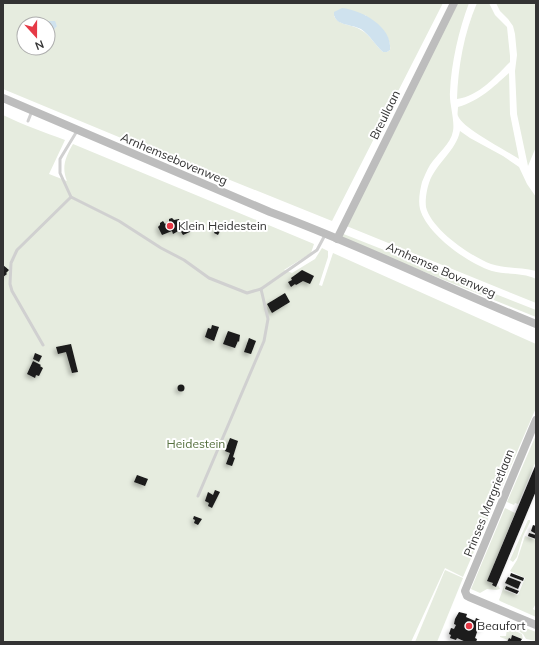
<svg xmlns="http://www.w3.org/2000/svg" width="539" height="645" viewBox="0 0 539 645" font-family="Mulish,sans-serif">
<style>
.green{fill:#e6ecdf;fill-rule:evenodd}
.water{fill:#cfe2ee}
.building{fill:#1a1a1a;filter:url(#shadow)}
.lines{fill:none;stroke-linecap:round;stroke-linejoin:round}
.lane{stroke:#d0d0d0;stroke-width:3}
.secondary{stroke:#bdbdbd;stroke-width:8}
.poi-dot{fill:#e63946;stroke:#fff;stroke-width:1.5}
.labels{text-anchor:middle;stroke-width:4;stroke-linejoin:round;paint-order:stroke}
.street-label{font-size:12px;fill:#333;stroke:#fff}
.poi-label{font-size:12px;fill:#333;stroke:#fff;text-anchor:start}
.park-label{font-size:12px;fill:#56703f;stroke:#fff}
</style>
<defs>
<filter id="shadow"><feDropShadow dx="-2.5" dy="2.5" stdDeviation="2" flood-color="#0004"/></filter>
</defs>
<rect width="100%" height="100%" fill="#fff"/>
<g class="green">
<path d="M3,3H443L332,221L183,161L179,162L3,89ZM365,15C376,23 392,35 390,50L387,52H383C375,45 370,35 361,30C352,24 339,26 334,16ZM47,21L57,25L54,30L48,32V48H24V24H38Z"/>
<path d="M456,3H469C459,29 451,64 450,92C449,103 455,120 453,131C451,144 437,154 430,165C427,170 424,177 422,182C420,190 418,201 420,209C427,234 467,263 492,271C506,275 523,272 536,279V303L344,225Z"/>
<path d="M477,3H489L495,15L507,27L510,56V62C495,77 479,96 457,99C458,67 464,33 477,3Z"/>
<path d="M496,3H536V147L528,166L517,114L515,71L517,55L515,34L513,26L508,19L500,11Z"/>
<path d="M509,73L510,114L519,159C506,150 463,129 458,116C457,114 458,110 458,107C481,100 492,88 509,73Z"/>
<path d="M3,115C23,125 44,132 65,140L49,174L67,181C61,167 66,156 73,144L314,244L311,253L284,270L292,273L315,259L322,248L328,251V257L319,285L322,286L333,253L536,344V408L463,577L445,568L411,642H3Z"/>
<path d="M460,131L470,138L503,156L519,167L527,184L536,197V271C521,267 506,269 491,264C470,256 431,229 426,207C425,199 427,189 429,183C436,163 456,151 460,131Z"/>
<path d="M341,233L536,310V317L340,238Z"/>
<path d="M536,435V461L518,504L515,503L514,505L507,502Z"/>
<path d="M505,508L515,513L487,581L493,583L492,585L497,587L498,585L500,589L496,590L487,589L480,593L471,589Z"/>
<path d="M528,520H530V522L523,536L517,557L513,562L510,560Z"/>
<path d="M525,536L536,540V603L533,609L536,611V617L500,601L499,600L504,586H505L504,590L518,595L525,578L510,571L517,560Z"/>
<path d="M445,570L463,578L437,642H415Z"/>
<path d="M508,620L511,629L522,634L523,639L512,635L511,639L509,638L508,640L500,637V636H506Z"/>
<path d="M511,622L536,632V641L526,639L523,634L511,626Z"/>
</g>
<g class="water">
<path d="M342,8C362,10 393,27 390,50L387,52H383C375,45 370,35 361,29C352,24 333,26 334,12Z"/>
<path d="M47,21H55L57,26L52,32H48V24H38Z"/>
</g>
<g class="building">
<path d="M172,218L174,220L179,219L181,227L189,224L192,231L183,235L180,230L173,234L172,231L162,235L158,227L160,225V223L163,221L165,224L169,222V219Z"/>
<path d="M217,227L221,229L218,235L214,233Z"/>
<path d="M3,265L9,270L6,273L7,274L3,277Z"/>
<path d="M302,270L314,276L310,284L303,281L296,285L295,284L291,287L288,282L292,280L291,278Z"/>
<path d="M285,293L290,302L272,313L267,304Z"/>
<path d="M212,325L219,327L214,341L205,337L208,328L211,329Z"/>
<path d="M228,331L240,335L239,342L238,341L235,348L223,344Z"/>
<path d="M249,338L256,341L251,354L244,352Z"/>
<path d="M71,344L78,372L72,373L66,352L58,354L56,347Z"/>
<path d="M35,353L42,356L39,362L33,359Z"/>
<path d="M33,361L41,365L40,366L43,368L39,376L36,375L35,378L27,374Z"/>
<circle cx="181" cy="388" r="3.5"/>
<path d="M230,438L238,441L233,457L235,458L232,466L226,464L230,453L225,451Z"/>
<path d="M536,464V491L496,587L492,585L493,583L487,581Z"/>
<path d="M137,475L148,479L145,486L134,482Z"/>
<path d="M215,490L220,492L212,508L208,506L209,503L205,501L208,492L213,495Z"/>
<path d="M194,516L202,519L198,525L194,523L195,520L193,519Z"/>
<path d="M533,525L536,526V534L531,531Z"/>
<path d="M529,533L536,535V539L528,536Z"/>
<path d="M511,573L524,578L523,581L510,576Z"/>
<path d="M508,577L521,582L518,589L505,583Z"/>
<path d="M506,586L519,591L517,594L505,589Z"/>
<path d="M459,612L467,614L466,617L475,621L476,618L482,621L481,623L484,624L481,630L478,629L475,638L477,639L476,642H466L457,638L456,640L450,638L451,635L449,634L451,628L454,629L456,625L454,624L455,619Z"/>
<path d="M512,635L522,639L520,642H507L509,638L511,639Z"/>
</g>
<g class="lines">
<g class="lane">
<path d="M28,121L32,111"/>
<path d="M77,131L60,159V173L71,197L119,221L161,248L184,260L209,278L247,293L261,289L317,250L325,235"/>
<path d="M43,345L12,291L10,284L11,263L17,250L71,197"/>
<path d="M198,496L264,341L268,319L261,289"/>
</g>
<g class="secondary">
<path d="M3,98L270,212C360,245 447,288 536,324"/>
<path d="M337,239L454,3"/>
<path d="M536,420L465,591L467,596L469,597L536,625"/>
</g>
</g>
<g class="poi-dot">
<circle cx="170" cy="226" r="4"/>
<circle cx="469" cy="626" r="4"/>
</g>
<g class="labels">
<g class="street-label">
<text transform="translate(385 115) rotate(-64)" y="4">Breullaan</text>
<text transform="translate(174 159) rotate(23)" y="4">Arnhemsebovenweg</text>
<text transform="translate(441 270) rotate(24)" y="4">Arnhemse Bovenweg</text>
<text transform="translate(489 503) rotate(-68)" y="4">Prinses Margrietlaan</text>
</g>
<g class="poi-label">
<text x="178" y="230">Klein Heidestein</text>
<text x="477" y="630">Beaufort</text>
</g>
<g class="park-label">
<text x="196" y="448">Heidestein</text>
</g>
</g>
<rect width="539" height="645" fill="none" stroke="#333333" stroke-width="8"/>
<g transform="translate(36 36) rotate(159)"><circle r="19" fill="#ffffff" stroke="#adadad"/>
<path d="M0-3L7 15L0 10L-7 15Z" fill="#e63946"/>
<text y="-6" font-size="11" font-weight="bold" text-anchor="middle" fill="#333333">N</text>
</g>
</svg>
